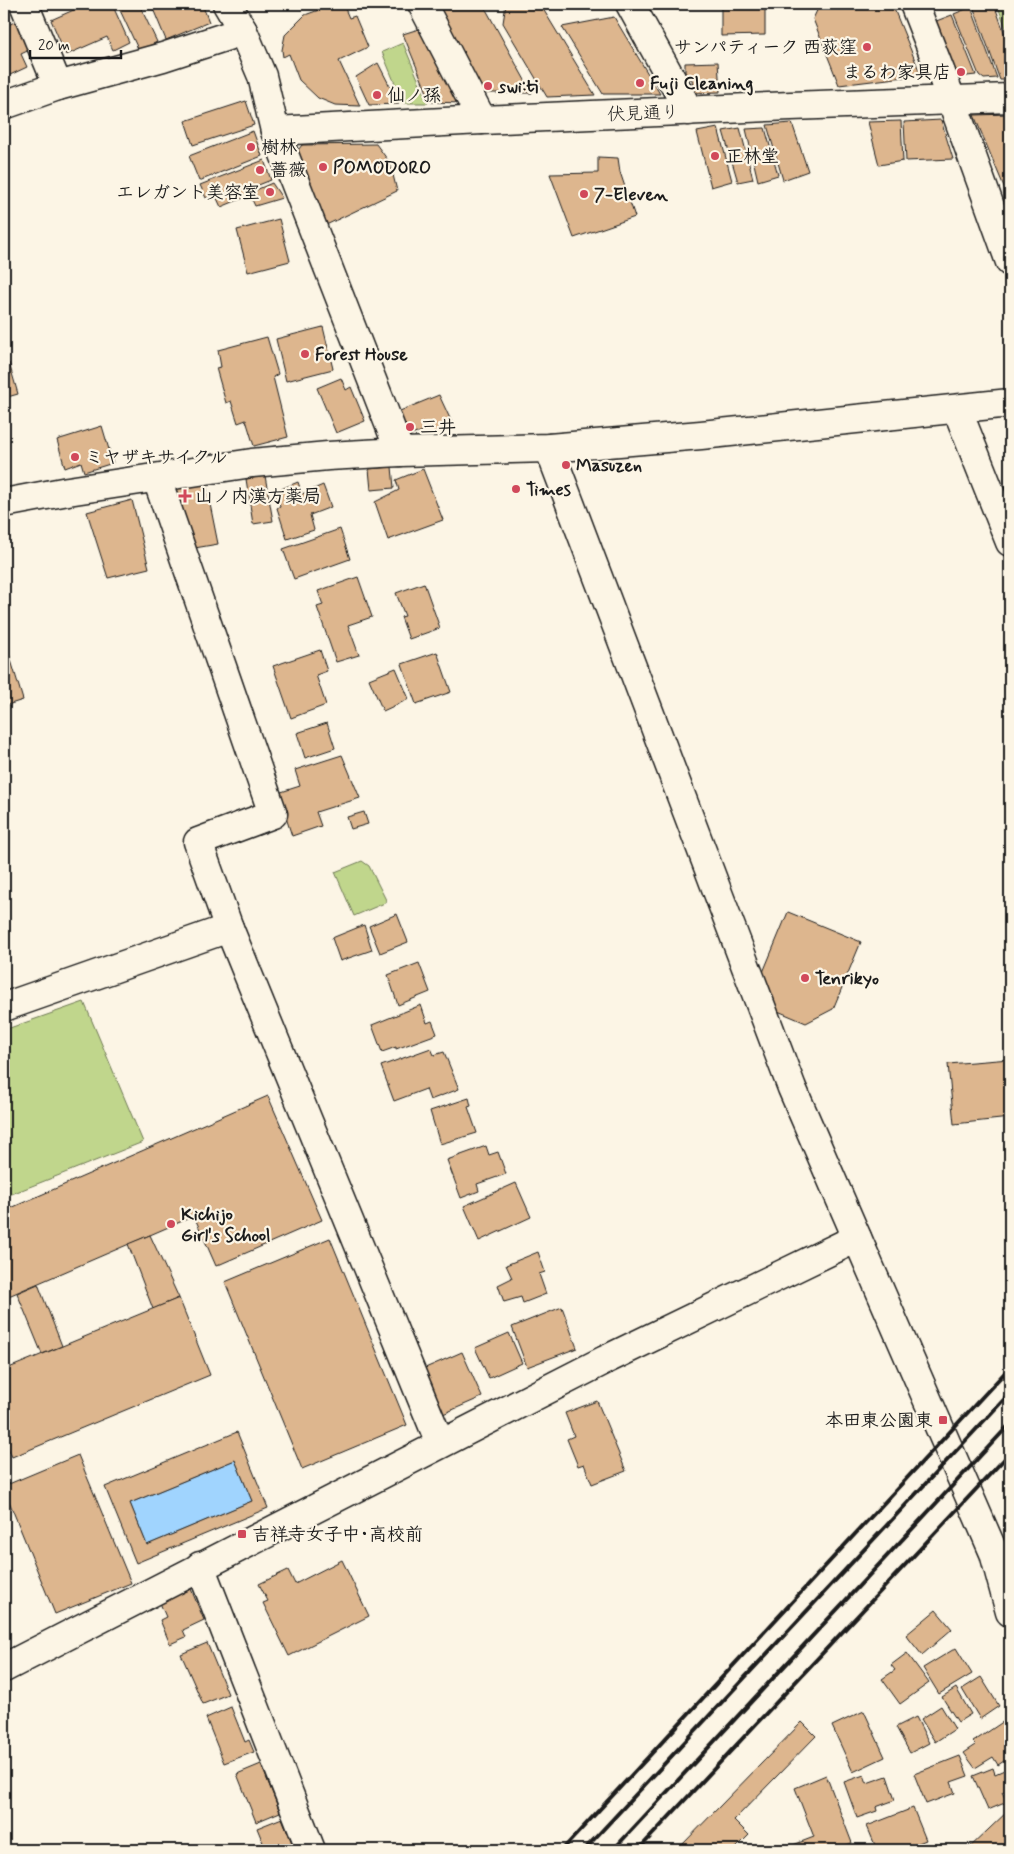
<svg xmlns="http://www.w3.org/2000/svg" width="1014" height="1854" viewBox="0 0 1014 1854" font-family="Mynerve,'Klee One',sans-serif">
<style>
.green{fill:#c0d68c;stroke:#6e7954}
.water{fill:#a0d4fe;stroke:#6b8aa4}
.building{fill:#ddb68e;stroke:#1c1c1c;fill-rule:evenodd}
.lines{fill:none;stroke-linecap:round;stroke-linejoin:round}
.street-casing{stroke:#1c1c1c;stroke-width:31}
.secondary-casing{stroke:#1c1c1c;stroke-width:31}
.street{stroke:#fcf5e5;stroke-width:28}
.secondary{stroke:#fcf5e5;stroke-width:28}
.rail{stroke:#1c1c1c;stroke-width:4}
.poi-dot{fill:#d1495b;stroke:#fcf5e5;stroke-width:2}
.labels{text-anchor:middle;stroke-width:4.5;stroke-linejoin:round;paint-order:stroke}
.poi-label{font-size:18px;font-weight:bold;fill:#1c1c1c;stroke:#fcf5e5;text-anchor:start}
.street-label{font-size:18px;fill:#1c1c1c;stroke:#fcf5e5}
</style>
<rect width="100%" height="100%" fill="#fcf5e5"/>
<filter id="ink" filterUnits="userSpaceOnUse"><feTurbulence type="fractalNoise" baseFrequency=".02" numOctaves="2"/><feDisplacementMap in="SourceGraphic" scale="10" xChannelSelector="R" yChannelSelector="G"/><feConvolveMatrix kernelMatrix="1 2 1 2 8 2 1 2 1" color-interpolation-filters="sRGB"/></filter>
<g filter="url(#ink)">
<g class="green">
<path d="M997,4H1010V39Z"/>
<path d="M403,43L428,103H403L382,52Z"/>
<path d="M362,861L369,866L387,902L354,916L335,872Z"/>
<path d="M84,1002L143,1142L4,1197V1030Z"/>
</g>
<path class="water" d="M235,1460L252,1501L147,1545L130,1503Z"/>
<g class="building">
<path d="M87,4H112L129,42L113,50L107,37L66,55L51,20Z"/>
<path d="M122,4H139L157,42L139,51L118,6Z"/>
<path d="M151,4H202L209,22L166,40Z"/>
<path d="M335,4H343L349,18L355,16L368,47L339,61L360,106L335,105L318,98L299,80L289,54L283,57L282,50L285,35L305,15Z"/>
<path d="M434,4H483L532,93H480Z"/>
<path d="M506,4H540L595,95L547,97L503,23Z"/>
<path d="M721,4H765V35L721,36Z"/>
<path d="M820,4H892L921,75L839,85L813,19Z"/>
<path d="M979,4H994L1010,48V80H1000L973,6Z"/>
<path d="M971,7L997,78L984,79L979,75L954,14Z"/>
<path d="M952,15L976,75L958,77L948,68L931,23Z"/>
<path d="M27,16L40,45L21,54L27,67L10,75L8,71L4,73V27Z"/>
<path d="M614,17L660,94H603L562,27Z"/>
<path d="M425,27L462,103L431,102L403,34Z"/>
<path d="M718,62L720,92L693,93L692,79L685,78V63Z"/>
<path d="M378,63L399,104L369,105L356,77Z"/>
<path d="M246,101L254,125L193,145L185,121Z"/>
<path d="M1010,114V201L974,115Z"/>
<path d="M941,120L953,159L906,161L904,122Z"/>
<path d="M901,121L903,161L879,165L868,122Z"/>
<path d="M792,123L808,171L783,180L767,125Z"/>
<path d="M718,128L732,181L711,187L697,132Z"/>
<path d="M740,128L753,179L738,182L723,131Z"/>
<path d="M765,128L778,175L758,181L746,129Z"/>
<path d="M253,131L262,156L199,181L189,156Z"/>
<path d="M376,144L390,163L397,191L324,226L295,154L302,145Z"/>
<path d="M598,157L618,158L620,172L635,217L574,238L550,174L598,173Z"/>
<path d="M264,160L271,180L246,190L248,196L221,207L215,194L206,198L200,185Z"/>
<path d="M272,183L282,198L255,206L249,193Z"/>
<path d="M279,219L290,261L248,272L237,230Z"/>
<path d="M323,327L333,369L286,381L276,339Z"/>
<path d="M267,337L278,374L273,377L288,437L254,446L246,420L238,423L231,401L226,403L216,368L221,367L218,350Z"/>
<path d="M9,363L18,394L4,398V364Z"/>
<path d="M341,378L346,390L351,387L365,421L336,433L317,388Z"/>
<path d="M439,395L453,425L429,436L426,430L405,437L395,413Z"/>
<path d="M102,426L113,463L84,472L81,462L65,468L57,440Z"/>
<path d="M392,467L394,488L371,490L369,469Z"/>
<path d="M423,469L443,520L388,540L375,502L399,490L396,480Z"/>
<path d="M265,476L273,521L253,524L246,479Z"/>
<path d="M298,482L302,494L323,485L331,507L310,515L314,530L287,539L277,508L280,506L276,494L282,492L281,489Z"/>
<path d="M206,484L218,544L189,549L174,489Z"/>
<path d="M132,500L149,568L108,578L87,512Z"/>
<path d="M340,529L350,559L294,579L283,549Z"/>
<path d="M358,577L372,617L348,625L359,655L336,662L317,607L323,605L318,591Z"/>
<path d="M424,583L440,628L409,639L401,617L405,616L396,593Z"/>
<path d="M4,637L23,700L4,706Z"/>
<path d="M320,650L327,671L316,675L326,705L291,718L273,666Z"/>
<path d="M437,652L451,692L416,704L402,664Z"/>
<path d="M396,668L409,699L383,711L369,679Z"/>
<path d="M327,723L335,748L305,758L297,733Z"/>
<path d="M342,755L360,798L316,812L321,826L292,836L278,793L300,786L295,770Z"/>
<path d="M364,812L368,824L351,829L347,817Z"/>
<path d="M788,912L861,942L833,1009L806,1023L766,1006L759,982Z"/>
<path d="M397,914L408,942L380,953L369,926Z"/>
<path d="M364,925L372,950L340,961L332,938Z"/>
<path d="M419,963L430,992L398,1005L388,975Z"/>
<path d="M421,1005L427,1023L432,1021L437,1034L396,1049V1047L382,1052L372,1025Z"/>
<path d="M431,1048L434,1055L444,1052L459,1089L430,1100L426,1089L394,1101L381,1066Z"/>
<path d="M1010,1059V1118L954,1124L948,1064Z"/>
<path d="M268,1096L322,1220L216,1266L194,1216L4,1298V1211Z"/>
<path d="M469,1098L471,1106L468,1107L477,1133L440,1144L430,1111Z"/>
<path d="M486,1146L489,1155L498,1152L506,1174L477,1184L479,1191L461,1198L447,1160Z"/>
<path d="M516,1183L531,1217L479,1241L464,1206Z"/>
<path d="M150,1235L179,1298L153,1309L128,1244Z"/>
<path d="M330,1238L407,1425L302,1469L225,1282Z"/>
<path d="M538,1252L545,1272L539,1274L546,1294L523,1303L521,1297L504,1302L498,1285L512,1278L506,1265Z"/>
<path d="M38,1284L62,1346L42,1354L17,1293Z"/>
<path d="M179,1298L210,1375L12,1457L4,1438V1370Z"/>
<path d="M562,1307L577,1348L527,1367L512,1327Z"/>
<path d="M509,1333L522,1363L489,1378L475,1348Z"/>
<path d="M462,1352L482,1397L443,1414L423,1369Z"/>
<path d="M597,1401L626,1471L592,1484L584,1464L578,1466L567,1439L574,1436L565,1413Z"/>
<path d="M237,1432L268,1508L136,1563L105,1487ZM235,1460L252,1501L147,1545L130,1503Z"/>
<path d="M78,1455L131,1583L55,1614L4,1489V1486Z"/>
<path d="M342,1560L369,1616L289,1656L263,1603L268,1601L259,1584L288,1570L295,1584Z"/>
<path d="M191,1589L204,1620L183,1630L186,1637L170,1644L160,1620L166,1617L160,1603Z"/>
<path d="M936,1610L952,1629L922,1655L906,1635Z"/>
<path d="M207,1643L228,1694L203,1704L181,1654Z"/>
<path d="M956,1648L972,1674L939,1694L923,1668Z"/>
<path d="M907,1653L929,1683L900,1704L882,1679L895,1670L891,1665Z"/>
<path d="M981,1677L999,1706L980,1719L962,1689Z"/>
<path d="M956,1688L971,1714L958,1722L942,1697Z"/>
<path d="M941,1706L955,1729L935,1742L921,1719Z"/>
<path d="M231,1707L245,1742L249,1740L254,1752L224,1763L206,1718Z"/>
<path d="M864,1711L885,1757L853,1772L832,1726Z"/>
<path d="M916,1717L929,1743L910,1753L896,1727Z"/>
<path d="M1010,1717V1757L998,1765L993,1757L975,1768L964,1753L976,1745L973,1742Z"/>
<path d="M802,1722L816,1736L734,1820L749,1835L734,1850H683L680,1847Z"/>
<path d="M960,1756L968,1776L951,1782L955,1793L926,1804L914,1774Z"/>
<path d="M261,1764L280,1812L256,1822L237,1774Z"/>
<path d="M993,1768L995,1774L1009,1768L1010,1788L1002,1792L1007,1802L988,1810L973,1776Z"/>
<path d="M826,1775L852,1843L832,1850H786L785,1848L814,1837L795,1788Z"/>
<path d="M864,1775L867,1783L887,1776L895,1800L876,1807L877,1811L857,1818L844,1782Z"/>
<path d="M913,1808L926,1840L901,1850H877L867,1826Z"/>
<path d="M1010,1809V1850H967Z"/>
<path d="M282,1818L292,1843L274,1850H266L257,1828Z"/>
</g>
<g class="lines">
<g class="street-casing">
<g id="street">
<path d="M24,4L58,86"/>
<path d="M422,4L482,120"/>
<path d="M630,4L689,111"/>
<path d="M914,4L952,101L1010,262"/>
<path d="M4,105L58,86L163,57L243,31"/>
<path d="M275,131L400,452"/>
<path d="M957,409L1010,542"/>
<path d="M549,448L792,1088L994,1553L1010,1612"/>
<path d="M157,479L273,814L198,842L229,928L440,1443"/>
<path d="M4,503L68,491L252,463L328,456L400,452L549,448L701,435L1010,403"/>
<path d="M4,1007L229,928"/>
<path d="M200,1566L311,1850"/>
<path d="M4,1668L605,1360L857,1238"/>
</g>
</g>
<g class="secondary-casing">
<path id="secondary" d="M227,4L243,31L262,76L275,131L482,120L791,106L1010,98"/>
</g>
<use href="#street" class="street"/>
<use href="#secondary" class="secondary"/>
<g class="rail">
<path d="M562,1850L1010,1367"/>
<path d="M584,1850L1010,1393"/>
<path d="M613,1850L1010,1424"/>
<path d="M638,1850L1010,1453"/>
</g>
</g>
</g>
<g class="poi-dot">
<circle cx="867" cy="47" r="5"/>
<circle cx="961" cy="72" r="5"/>
<circle cx="640" cy="83" r="5"/>
<circle cx="488" cy="86" r="5"/>
<circle cx="377" cy="95" r="5"/>
<circle cx="251" cy="147" r="5"/>
<circle cx="715" cy="156" r="5"/>
<circle cx="323" cy="167" r="5"/>
<circle cx="260" cy="170" r="5"/>
<circle cx="270" cy="192" r="5"/>
<circle cx="584" cy="194" r="5"/>
<circle cx="305" cy="354" r="5"/>
<circle cx="410" cy="427" r="5"/>
<circle cx="75" cy="457" r="5"/>
<circle cx="566" cy="465" r="5"/>
<circle cx="516" cy="489" r="5"/>
<path d="M182.5 488.5h5v5h5v5h-5v5h-5v-5h-5v-5h5z"/>
<circle cx="805" cy="978" r="5"/>
<circle cx="171" cy="1224" r="5"/>
<rect x="938" y="1415" width="10" height="10" rx="2.5"/>
<rect x="237" y="1529" width="10" height="10" rx="2.5"/>
</g>
<g class="labels">
<g class="poi-label">
<text x="857" y="53" text-anchor="end">サンパティーク 西荻窪</text>
<text x="951" y="78" text-anchor="end">まるわ家具店</text>
<text x="650" y="89">Fuji Cleaning</text>
<text x="498" y="92">swi:ti</text>
<text x="387" y="101">仙ノ孫</text>
<text x="261" y="153">樹林</text>
<text x="725" y="162">正林堂</text>
<text x="333" y="173">POMODORO</text>
<text x="270" y="176">薔薇</text>
<text x="260" y="198" text-anchor="end">エレガント美容室</text>
<text x="594" y="200">7-Eleven</text>
<text x="315" y="360">Forest House</text>
<text x="420" y="433">三井</text>
<text x="85" y="463">ミヤザキサイクル</text>
<text x="576" y="471">Masuzen</text>
<text x="526" y="495">Times</text>
<text x="195" y="502">山ノ内漢方薬局</text>
<text x="815" y="984">Tenrikyo</text>
<text x="181" y="1220">Kichijo<tspan x="181" dy="21">Girl's School</tspan></text>
<text x="933" y="1426" text-anchor="end">本田東公園東</text>
<text x="252" y="1540">吉祥寺女子中･高校前</text>
</g>
<g class="street-label">
<text transform="translate(643 113) rotate(-2)" y="6">伏見通り</text>
</g>
</g>
<rect width="1014" height="1854" fill="none" stroke="#fcf5e5" stroke-width="20"/>
<rect x="10" y="10" width="994" height="1834" fill="none" stroke="#1c1c1c" stroke-width="2" filter="url(#ink)"/>
<path d="M30 50v8h91v-8" fill="none" stroke="#1c1c1c" stroke-width="2.5"/>
<text x="38" y="50" font-size="15" fill="#1c1c1c" stroke="#fcf5e5" stroke-width="4" paint-order="stroke">20 m</text>
</svg>
